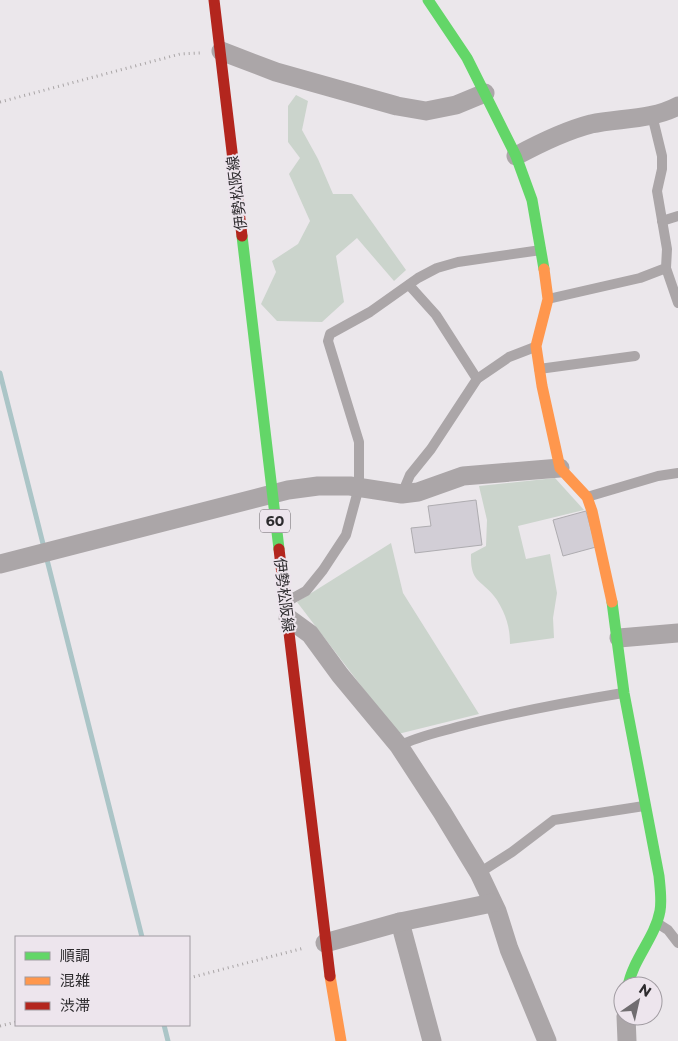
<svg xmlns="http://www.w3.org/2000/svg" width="678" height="1041" viewBox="0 0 678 1041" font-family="Montserrat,'Noto Sans JP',sans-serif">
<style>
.green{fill:#cbd4cc}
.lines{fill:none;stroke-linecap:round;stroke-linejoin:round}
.stream{stroke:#abc5c7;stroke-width:5}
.building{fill:#d2ced6;stroke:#aeacb0}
.path{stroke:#a9a5a6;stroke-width:3;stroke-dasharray:1 4;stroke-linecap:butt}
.lane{stroke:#aba6a8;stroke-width:10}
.street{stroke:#aba6a8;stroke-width:19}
.fast{stroke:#63d668;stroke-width:11}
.slow{stroke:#ff974d;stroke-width:11}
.jam{stroke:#b3261e;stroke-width:11}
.labels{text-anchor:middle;stroke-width:4;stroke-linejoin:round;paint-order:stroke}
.shield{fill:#ede5ed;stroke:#676367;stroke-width:1}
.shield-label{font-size:14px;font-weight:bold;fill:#2d2b2e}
.street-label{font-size:15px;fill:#2d2b2e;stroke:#ede5ed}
</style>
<rect width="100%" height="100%" fill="#ebe7eb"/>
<g class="green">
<path d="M296,95L308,101L302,130L318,159L333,194H352L406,270L394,281L357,238L336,256L344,302L322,322L277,321L261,304L276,272L272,261L298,244L310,221L289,174L300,158L288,142V106Z"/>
<path d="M555,478L584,510L518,526L526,559L550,554L557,593L553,618L554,638L510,644C510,627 506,615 497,600C483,579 470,585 471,554L486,546L487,520L479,486Z"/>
<path d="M391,543L403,593L479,714L398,734L297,602Z"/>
</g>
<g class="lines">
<g class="stream">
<path d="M0,373L142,937"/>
<path d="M164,1025L168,1041"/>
</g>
</g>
<g class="building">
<path d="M476,500L482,545L415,553L411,528L431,526L428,506Z"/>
<path d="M586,511L596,547L563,556L553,520Z"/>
</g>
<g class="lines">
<g class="path">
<path d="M0,102L180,54L200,53"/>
<path d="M189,978L304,948"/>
<path d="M0,1026L16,1022"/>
</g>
<g class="lane">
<path d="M662,221L678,216"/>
<path d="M666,268L678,303"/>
<path d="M409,285L436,315L477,379"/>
<path d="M548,299L640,278L666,268L667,249L657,191L662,169V156L652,115"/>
<path d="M539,369L635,356"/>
<path d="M402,494L410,475L431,449L477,379L509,357L535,347"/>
<path d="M587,497L658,476L678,473"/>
<path d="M286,602L306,591L323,570L346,535L359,487V442L328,341L330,334L370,312L418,278L437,268L458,262L541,250"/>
<path d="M399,746C418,736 440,732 461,726C514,712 568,702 623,693"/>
<path d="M479,873L512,852L554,820L644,806"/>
<path d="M657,923L668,930L678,943"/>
</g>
<g class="street">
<path d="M221,51L276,72L397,106L426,111L456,105L485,93"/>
<path d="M516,156C540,143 564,131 591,124C619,118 652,120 678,106"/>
<path d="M0,564L288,490L318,486H350L402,494L418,492L463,476L560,468"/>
<path d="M288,618L310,634L340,675L399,746L442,812L479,873L497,911L509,949L547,1041"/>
<path d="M619,638L678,633"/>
<path d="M400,922L432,1041"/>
<path d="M325,943L400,922L492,903"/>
<path d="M626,1016L627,1041"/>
</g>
<g class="fast">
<path d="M428,0L467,58L516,156L532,200L544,269"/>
<path d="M242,236L279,549"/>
<path d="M612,602L624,693L659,876C660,887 662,900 660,911C655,938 633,959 628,986"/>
</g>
<g class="slow">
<path d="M544,269L548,299L536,346L542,386L560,468L587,497L592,511L612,602"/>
<path d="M330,976L341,1041"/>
</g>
<g class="jam">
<path d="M214,0L242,236"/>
<path d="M279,549L330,976"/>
</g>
</g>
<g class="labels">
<rect class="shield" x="260" y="509.5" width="30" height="23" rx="4"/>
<g class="shield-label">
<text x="275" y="526">60</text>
</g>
<g class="street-label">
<text transform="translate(237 193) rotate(-97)" y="5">伊勢松阪線</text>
<text transform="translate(284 595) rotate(83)" y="5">伊勢松阪線</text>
</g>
</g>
<rect x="15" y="936" width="175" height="90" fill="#ede5ed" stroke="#a09ba1"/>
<rect x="25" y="952" width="25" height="8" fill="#63d668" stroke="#a09ba1"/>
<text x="60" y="961" font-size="15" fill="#2d2b2e">順調</text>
<rect x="25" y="977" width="25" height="8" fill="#ff974d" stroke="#a09ba1"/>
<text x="60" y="986" font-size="15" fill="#2d2b2e">混雑</text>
<rect x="25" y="1002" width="25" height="8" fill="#b3261e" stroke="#a09ba1"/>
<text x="60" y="1011" font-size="15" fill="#2d2b2e">渋滞</text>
<g transform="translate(638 1001) rotate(34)"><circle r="24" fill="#ede5ed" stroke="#a09ba1"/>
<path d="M0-4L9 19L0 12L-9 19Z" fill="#706d70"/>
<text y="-8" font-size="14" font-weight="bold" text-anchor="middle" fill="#2d2b2e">N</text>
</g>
</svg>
